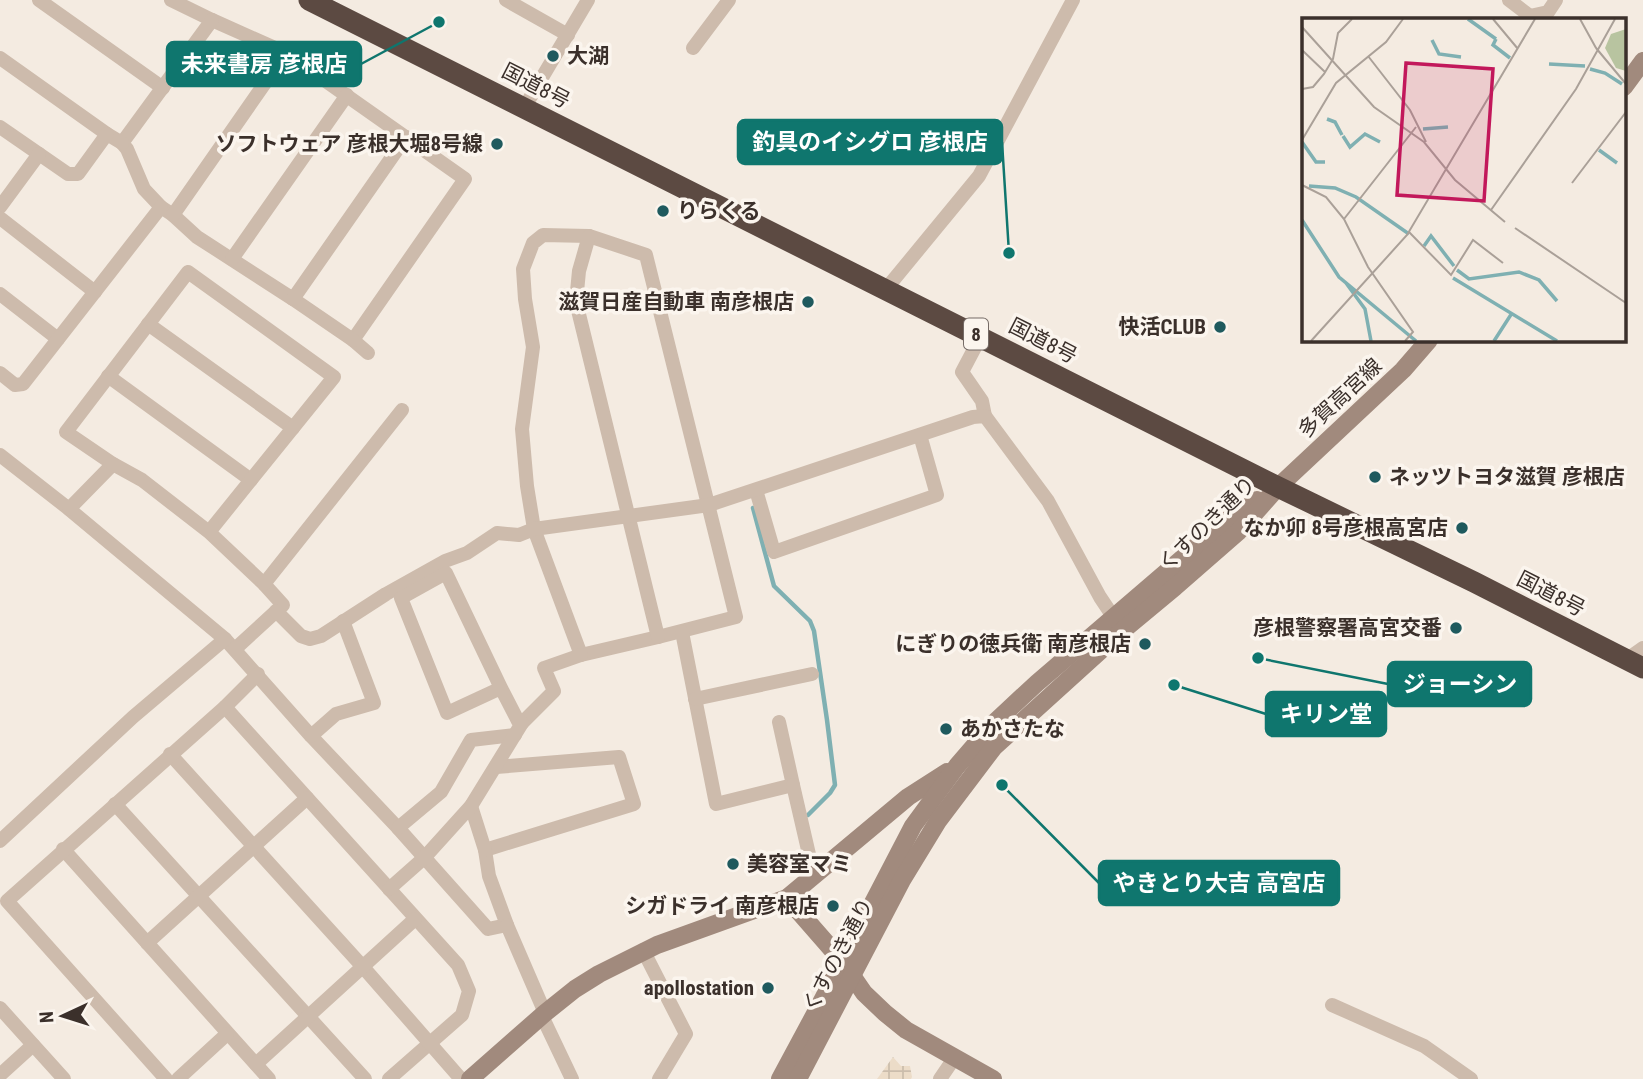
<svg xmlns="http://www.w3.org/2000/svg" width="1643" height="1079" viewBox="0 0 1643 1079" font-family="'Roboto Condensed','Noto Sans JP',sans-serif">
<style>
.plaza{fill:url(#plaza-grid)}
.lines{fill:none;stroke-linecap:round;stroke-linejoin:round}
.stream{stroke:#7fb0b2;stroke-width:4.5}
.street{stroke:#cdbbac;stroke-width:14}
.secondary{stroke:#a18a7d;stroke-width:18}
.highway{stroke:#5c4a42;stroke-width:21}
.poi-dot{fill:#1f5a5e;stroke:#fbf5ee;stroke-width:2.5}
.labels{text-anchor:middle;stroke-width:7;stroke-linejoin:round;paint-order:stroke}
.shield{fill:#fbf5ee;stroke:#756b66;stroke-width:2}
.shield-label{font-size:19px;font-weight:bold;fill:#3b302b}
.poi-label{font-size:21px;font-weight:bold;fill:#3b302b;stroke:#fbf5ee;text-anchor:end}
.street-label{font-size:21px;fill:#3b302b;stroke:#fbf5ee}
.inset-river{fill:none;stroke:#7fb0b2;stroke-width:3.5}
.inset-road{fill:none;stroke:#aaa098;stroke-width:2}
.view{fill:#c2185b;fill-opacity:0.15;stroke:#c2185b;stroke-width:3.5}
.inset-edge{fill:none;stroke:#3b302b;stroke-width:3.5}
.leader{fill:none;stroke:#0f766e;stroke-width:2.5}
.callout-dot{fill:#0f766e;stroke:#fbf5ee;stroke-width:2.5}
.callout{fill:#0f766e;stroke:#0f766e;stroke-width:2.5}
.callout-label{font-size:23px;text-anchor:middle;font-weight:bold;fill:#fff}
</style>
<defs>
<pattern id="plaza-grid" width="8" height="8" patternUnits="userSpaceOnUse" patternTransform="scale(1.75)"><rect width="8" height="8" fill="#ecdcc8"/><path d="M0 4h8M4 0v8" fill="none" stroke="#cbbdac"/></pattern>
</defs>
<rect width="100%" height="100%" fill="#f4ebe1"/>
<path class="plaza" d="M893,1057L901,1066H910L912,1077L911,1079H877Z"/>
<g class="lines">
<path class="stream" d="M753,508L774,586L810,621L814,631L827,720L835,785L830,793L808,815"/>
<g class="street">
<path d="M39,0L163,88"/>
<path d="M171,0L212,20L286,53L465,179L353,340L368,353"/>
<path d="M506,0L568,35"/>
<path d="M1509,0L1530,16L1548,12L1556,0"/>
<path d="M212,20L122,143L127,149L144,189L161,207L173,215L197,237L293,299L353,340"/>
<path d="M693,48L729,0"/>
<path d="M0,58L107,134L122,143"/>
<path d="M524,108L588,0"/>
<path d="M0,127L68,174H78L107,134"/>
<path d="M0,207L39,154"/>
<path d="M173,215L286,53"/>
<path d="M0,218L95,292"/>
<path d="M543,235L589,236L646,255L736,617L658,637L581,655L534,529L527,486L522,429L533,347L525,299L523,269L533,243Z"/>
<path d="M589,236L579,271L576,302L658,637"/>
<path d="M232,259L347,95"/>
<path d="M886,289L979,176L1073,0"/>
<path d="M0,294L58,339"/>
<path d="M293,299L406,137"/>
<path d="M148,324L293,428"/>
<path d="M981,336L962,372L982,401L985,416"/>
<path d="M0,373L15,385L23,384L161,207"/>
<path d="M108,376L251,480"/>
<path d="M0,455L69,509L225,639L311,736L398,828L488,929L507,925L489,876L485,850L634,804L619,757L496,767"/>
<path d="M756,490L774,552L937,495L920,435"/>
<path d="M69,509L113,464"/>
<path d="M209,532L334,377L188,272L66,432L113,464L142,480L209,532L264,584L283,605L235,649"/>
<path d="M264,584L402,410"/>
<path d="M276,611L301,636L310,639L321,636L386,594L445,561L467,553L497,533L519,535L534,529L709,505L973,417L985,416L1048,501L1100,597L1118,624"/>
<path d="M682,632L716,804L793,785L779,722"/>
<path d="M1626,660L1643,648"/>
<path d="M695,699L812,674"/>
<path d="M225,707L458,965L469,991L462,1015L389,1079"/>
<path d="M522,723L554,691L544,668L581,655"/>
<path d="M311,736L336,714L374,703L343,621"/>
<path d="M170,754L363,967L461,1079"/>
<path d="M793,785L814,876"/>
<path d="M115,804L365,1079"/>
<path d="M471,806L485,850"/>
<path d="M398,828L441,792L471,740L515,735"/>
<path d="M0,841L133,717L225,639"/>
<path d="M63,849L269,1079"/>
<path d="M389,889L424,858L471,806L522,723L518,721L501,688L447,713L401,598L446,573L501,688"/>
<path d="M507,925L545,1013"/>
<path d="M147,943L307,798"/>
<path d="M643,950L686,1034L659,1079"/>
<path d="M1332,1005L1424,1046L1471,1079"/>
<path d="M0,1008L64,1079"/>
<path d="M542,1016L572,1079"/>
<path d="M256,1064L415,919"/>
<path d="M0,1075L33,1045"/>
<path d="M166,1079L7,901L225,707L258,674"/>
<path d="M178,1079L227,1034"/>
<path d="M940,1079L955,1057"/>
</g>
<g class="secondary">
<path d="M1624,87L1643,61"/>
<path d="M787,898L842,961L864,993L885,1013L906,1030L993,1079"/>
<path d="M470,1079L545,1013L575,989L599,974L657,945L787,898L908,797L947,772"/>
<path d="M780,1079L823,999L913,826L957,766L995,722L1037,683L1227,520L1257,500"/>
<path d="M798,1079L902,880L938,821L994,747L1122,631L1175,587L1238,532L1278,487L1403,370L1429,340"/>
</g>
<path class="highway" d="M309,0L1278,487L1474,582L1643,668"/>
</g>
<g class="poi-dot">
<circle cx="553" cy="56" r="7"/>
<circle cx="497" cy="144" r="7"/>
<circle cx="663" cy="211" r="7"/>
<circle cx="808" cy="302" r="7"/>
<circle cx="1220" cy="327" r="7"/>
<circle cx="1375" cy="477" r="7"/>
<circle cx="1462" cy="528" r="7"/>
<circle cx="1456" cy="628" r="7"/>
<circle cx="1145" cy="644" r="7"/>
<circle cx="946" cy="729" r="7"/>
<circle cx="733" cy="864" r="7"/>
<circle cx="833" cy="906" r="7"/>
<circle cx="768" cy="988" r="7"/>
</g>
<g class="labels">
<rect class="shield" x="964" y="318.5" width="24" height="31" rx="5"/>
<g class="shield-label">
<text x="976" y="341">8</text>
</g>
<g class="poi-label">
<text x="567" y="63" text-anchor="start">大湖</text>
<text x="483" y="151">ソフトウェア 彦根大堀8号線</text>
<text x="677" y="218" text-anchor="start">りらくる</text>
<text x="794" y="309">滋賀日産自動車 南彦根店</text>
<text x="1206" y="334">快活CLUB</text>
<text x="1389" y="484" text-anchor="start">ネッツトヨタ滋賀 彦根店</text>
<text x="1448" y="535">なか卯 8号彦根高宮店</text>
<text x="1442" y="635">彦根警察署高宮交番</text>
<text x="1131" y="651">にぎりの徳兵衛 南彦根店</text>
<text x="960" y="736" text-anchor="start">あかさたな</text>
<text x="747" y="871" text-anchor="start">美容室マミ</text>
<text x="819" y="913">シガドライ 南彦根店</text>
<text x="754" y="995">apollostation</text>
</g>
<g class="street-label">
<text transform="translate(536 86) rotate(27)" y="7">国道8号</text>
<text transform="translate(1043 341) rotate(27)" y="7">国道8号</text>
<text transform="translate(1340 398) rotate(-43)" y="7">多賀高宮線</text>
<text transform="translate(1207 524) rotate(-44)" y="7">くすのき通り</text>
<text transform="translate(1551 594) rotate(27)" y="7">国道8号</text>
<text transform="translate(838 955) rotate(-62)" y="7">くすのき通り</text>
</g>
</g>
<g transform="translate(1302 18)">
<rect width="324" height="324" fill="#f4ebe1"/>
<path d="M324,11V53L314,50L303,30L309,16Z" fill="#b8c4a0"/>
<path class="inset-river" d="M166,1L194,21M194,21L191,27L208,40M130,22L137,36L159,39M247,46L283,48M288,51L303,55L320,66M25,101L33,104L40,117M121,111L146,109M41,118L48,129L63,116L78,124M0,124L14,144H23M297,132L315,145M7,168L33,170L54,179L107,216M0,202L37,259L114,323M122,228L129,218L152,248M155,252L167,261L217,254L237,262L255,283M151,260L255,323M44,265L63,291L69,323M192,323L210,295"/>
<path class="inset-road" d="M191,1L216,31M278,1L294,30M0,9L72,89L122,124L153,162L203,204M294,30L324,66M0,32L23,54M66,38L108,92L124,124M0,71L11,69L22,56L31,41L36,15L50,1M0,122L34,65L84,24L101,1M270,165L324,94M0,167L24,179L42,201L66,249L111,314L103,323M189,192L274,71L313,1M42,201L114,109M213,210L324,285M107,214L149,257L171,222L201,245M9,323L105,217L233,1"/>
<path class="view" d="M104,45L191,51L182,183L95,177Z"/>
<rect width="324" height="324" class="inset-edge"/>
</g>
<path class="leader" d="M439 22L361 64M1009 253L1002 142M1258 658L1388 684M1174 685L1266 714M1002 785L1099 883"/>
<g class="callout-dot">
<circle cx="439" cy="22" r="7"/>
<circle cx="1009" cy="253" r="7"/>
<circle cx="1258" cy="658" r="7"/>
<circle cx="1174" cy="685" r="7"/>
<circle cx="1002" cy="785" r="7"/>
</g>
<g class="callout">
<rect x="167" y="42" width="194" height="44" rx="7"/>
<rect x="738" y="120" width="264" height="44" rx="7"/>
<rect x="1388" y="662" width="143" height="44" rx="7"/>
<rect x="1266" y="692" width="120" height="44" rx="7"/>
<rect x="1099" y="861" width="240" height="44" rx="7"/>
</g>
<g class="callout-label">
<text x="264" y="72">未来書房 彦根店</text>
<text x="870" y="150">釣具のイシグロ 彦根店</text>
<text x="1460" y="692">ジョーシン</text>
<text x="1326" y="722">キリン堂</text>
<text x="1219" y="891">やきとり大吉 高宮店</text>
</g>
<g transform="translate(63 1016) rotate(266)" stroke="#fbf5ee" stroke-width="5" paint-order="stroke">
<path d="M0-5L12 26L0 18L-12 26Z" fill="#3b302b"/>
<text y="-10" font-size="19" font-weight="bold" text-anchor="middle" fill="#3b302b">N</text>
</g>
</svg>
